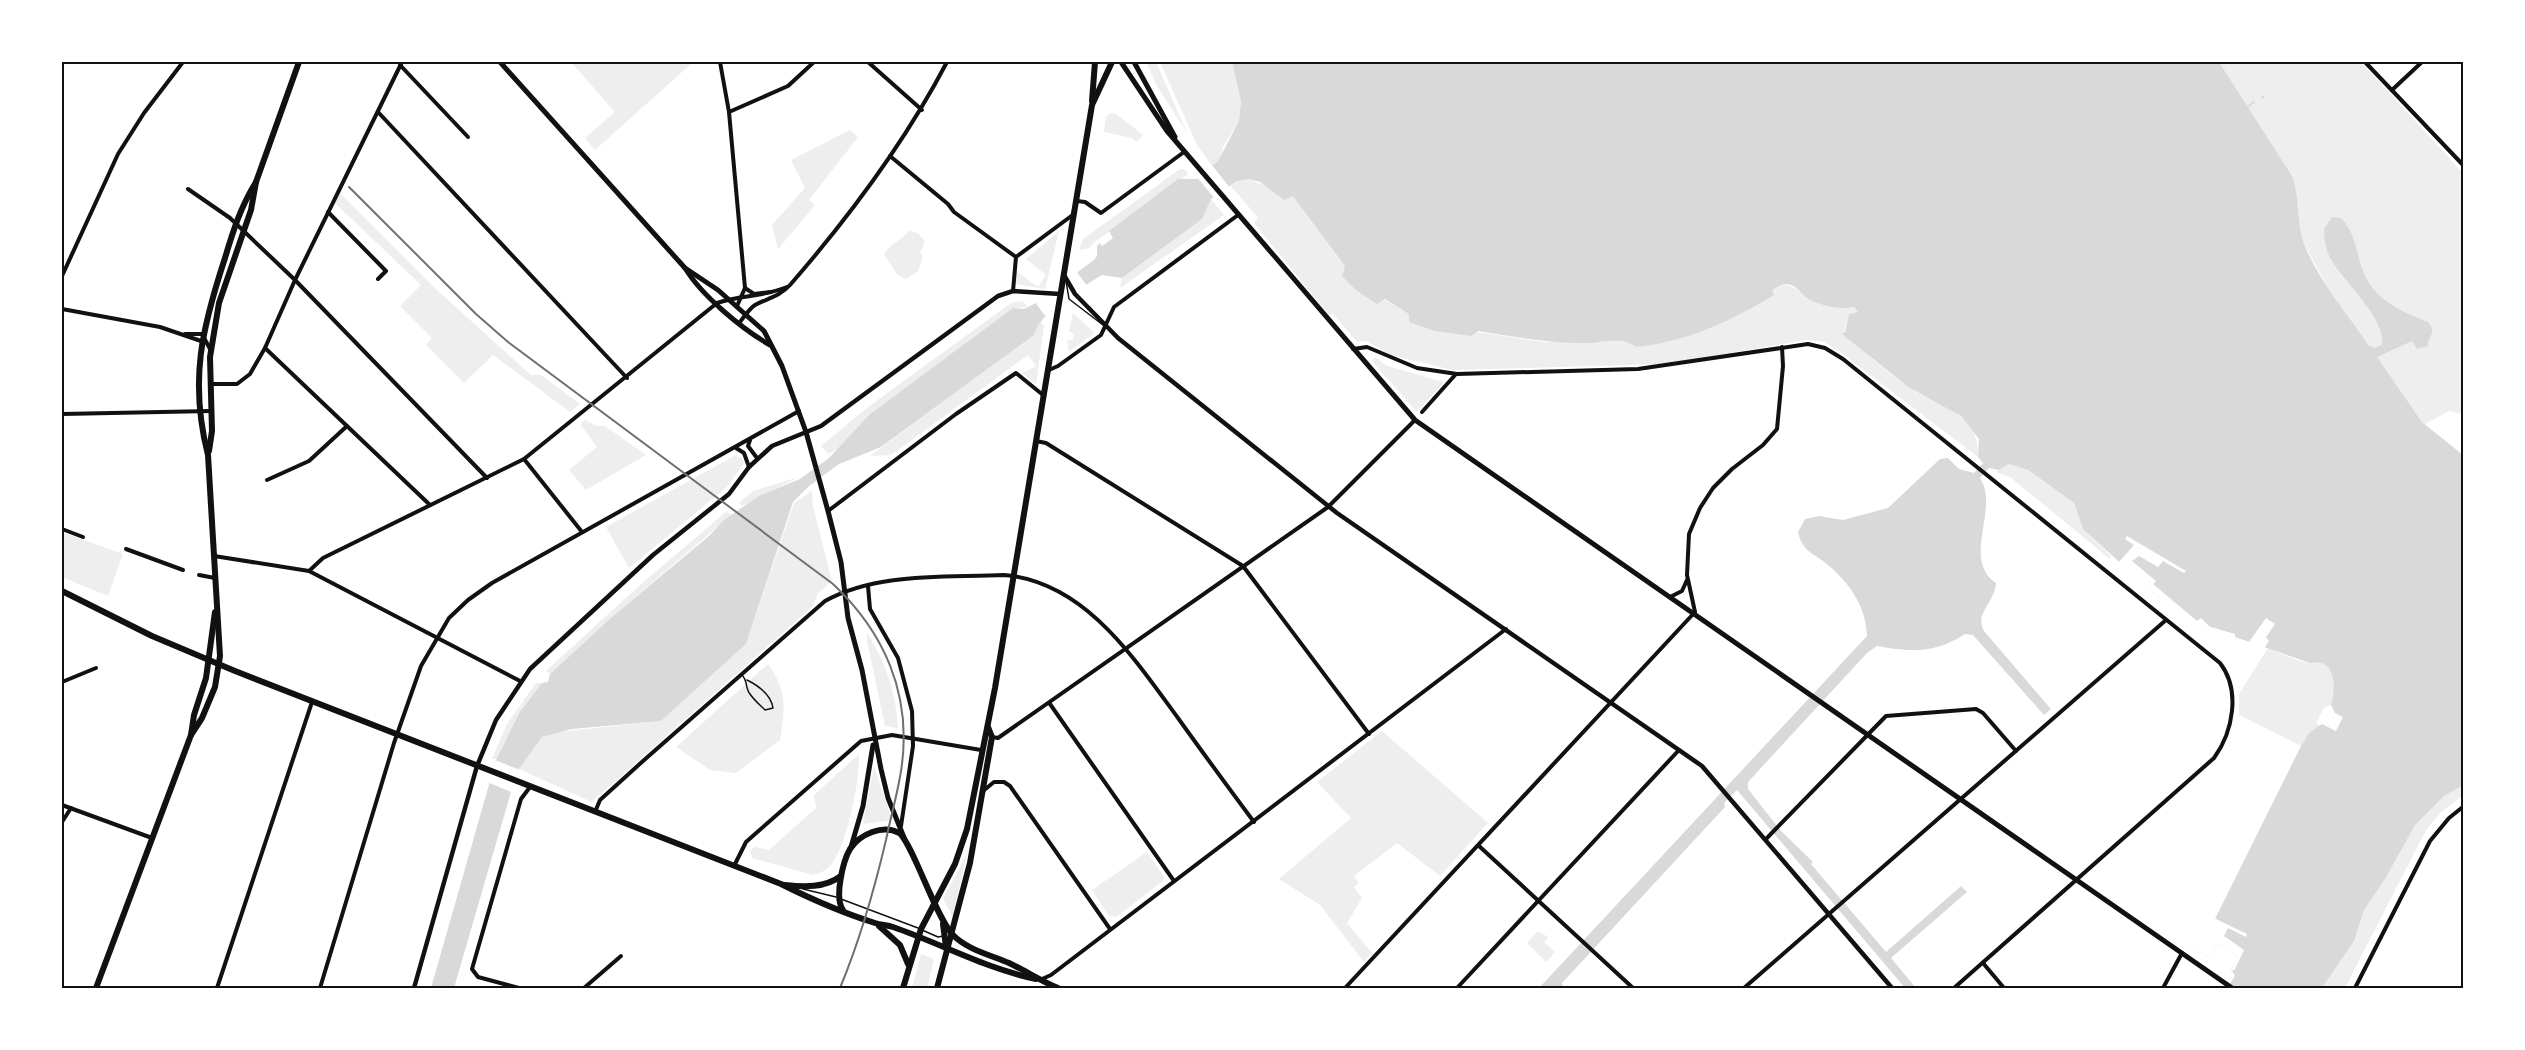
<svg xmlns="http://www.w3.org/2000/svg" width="2525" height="1050" viewBox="0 0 2525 1050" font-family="'Work Sans',sans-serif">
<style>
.green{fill:#eee}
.water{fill:#d9d9d9}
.pier{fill:#fff}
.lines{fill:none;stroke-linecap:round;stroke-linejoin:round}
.stream{stroke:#d9d9d9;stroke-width:2}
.service{stroke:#111;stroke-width:1.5}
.minor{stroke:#111;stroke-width:4}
.tertiary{stroke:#111;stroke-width:4.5}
.secondary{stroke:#111;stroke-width:5}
.primary{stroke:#111;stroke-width:6}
.rail{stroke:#707070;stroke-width:2}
.neatline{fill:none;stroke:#111;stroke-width:2}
</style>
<rect width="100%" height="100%" fill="#fff"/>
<g class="green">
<path d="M571,62H693L595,150L585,138L615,112Z"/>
<path d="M1146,62H1156L1187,133L1157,86Z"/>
<path d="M1160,62H1232L1241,101L1239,121L1223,147L1220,158L1213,167L1197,145Z"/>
<path d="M2219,62H2361L2463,173V414L2449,411L2425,424L2422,422L2327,286L2303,242L2230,80Z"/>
<path d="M1111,113H1115L1143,135L1136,142L1132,138L1104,132L1106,117Z"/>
<path d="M850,130L858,137L809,200L815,205L778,249L772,225L805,188L791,160Z"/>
<path d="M1180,169H1184L1188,174L1092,244L1090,248L1079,250L1083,239Z"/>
<path d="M1249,179L1287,196L1293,195L1345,266L1342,276L1410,314L1409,322L1544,342L1616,341L1630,342L1636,347C1684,343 1734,320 1774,295L1772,290C1792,276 1801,297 1819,304C1830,307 1842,306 1854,306L1858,312L1849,314L1843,334C1864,351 1885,371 1908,387C1939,407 1981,413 1978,457L1840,352L1824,342L1806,340L1665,364L1452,370L1391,355L1366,341L1357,342L1333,314L1329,315L1254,223L1258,218L1231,186L1237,181Z"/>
<path d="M340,193L438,291L531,375H541L580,404L570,412L493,355L464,383L426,345L432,338L400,306L421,285L335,203Z"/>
<path d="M1211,199L1224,215L1120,288L1122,278L1202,219Z"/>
<path d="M909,231L918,233L925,242L920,252L923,256L918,271L906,279L897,274L884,254C893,242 900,241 909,231Z"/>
<path d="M1059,231L1045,289L1015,284L1016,271L1038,287L1046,275L1026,259Z"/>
<path d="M1023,301L1028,307L1013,308L870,414L840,448L828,454L821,446L868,407L1011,303Z"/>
<path d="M1073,313L1094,333L1069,352L1067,340H1073L1074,334L1069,331Z"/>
<path d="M1040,321L1044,326L1036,384L1022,373L1036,366L1028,355L891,455L870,456L1033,335L1036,324Z"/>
<path d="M1375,357L1387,366L1444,382L1417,412L1372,361Z"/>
<path d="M585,420L597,426H605L646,455L586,490L569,470L597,447L580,424Z"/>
<path d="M734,456L742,458L744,463L727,487L629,568L606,527Z"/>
<path d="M2009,464L2028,470L2074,503L2083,529L2111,556L2110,559L2010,477L1996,472Z"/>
<path d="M799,477L743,506L739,503L753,491Z"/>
<path d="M812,491L813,506L832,581L818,593L813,606L592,802L519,769L542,737L557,732L661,721L746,644L794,503Z"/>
<path d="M727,511L731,515L613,616L550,674L546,671L640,585Z"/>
<path d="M62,532L123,554L108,596L62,577Z"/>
<path d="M867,633C886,663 896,693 898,728L885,726L867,641Z"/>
<path d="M2268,648C2281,653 2295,661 2308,663C2311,663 2314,661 2317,662C2338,663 2334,691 2331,705L2324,708L2316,723L2320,726L2309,733L2301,746L2239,715V694Z"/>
<path d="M768,664C788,692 785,708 780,740L736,773L710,770L676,747Z"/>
<path d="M536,683H542L519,713L496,759H492L507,724Z"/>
<path d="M1382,731L1488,823L1440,876L1397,843L1354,876L1359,883L1354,887L1362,898L1347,923L1372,953L1364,962L1320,905L1279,879L1351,818L1317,782Z"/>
<path d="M859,754C860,779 847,849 829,867C825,871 818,874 813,875L752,858L750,851L755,847L769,850L816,808L814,795Z"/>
<path d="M874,766L892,820L864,824L863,823Z"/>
<path d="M2463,785V795L2440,813L2426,830L2345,988H2322L2354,941L2364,910L2415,825L2444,795Z"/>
<path d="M1147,852L1164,877L1163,881L1116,917L1109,916L1092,890Z"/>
<path d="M967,853L953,917L943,899Z"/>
<path d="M1538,931L1548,937L1544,942L1555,952L1546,962L1527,943Z"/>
<path d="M921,954L934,959L927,988H912Z"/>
</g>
<path class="water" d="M1232,62H2219L2292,176C2300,197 2296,223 2304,244C2319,281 2347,313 2369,346L2375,348L2382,345C2387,320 2344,282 2332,261C2326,252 2324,239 2324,229L2332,217L2341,218C2354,231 2356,249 2361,266C2371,298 2399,311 2428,322C2438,334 2427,336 2428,346L2417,349L2412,341L2377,357L2422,422L2463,455V785L2444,796L2415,825L2385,879L2364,910L2354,941L2322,988H2227L2235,976L2231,969L2238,957L2218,944L2209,958L2199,951L2301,746L2309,733L2322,724L2336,731L2343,717L2335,713L2331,705C2336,687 2336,657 2310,663L2235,637V634L2190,621L2170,603L2159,598L2083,529L2074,503L2028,470L2009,464L1999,470L1989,468L1980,478C2000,509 1961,559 1996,583C1995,603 1974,613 1984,631L2051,709L2044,715L1973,635L1965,634C1934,654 1911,652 1877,646L1867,653L1748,782V789L1781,831L1813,862L1811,864L1886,952L1961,886L1967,892L1891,958L1916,988H1905L1737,790L1724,803L1725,807L1562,983L1563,988H1539L1867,636C1866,606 1850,584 1828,565C1813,552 1803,553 1798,532L1805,519L1819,516L1843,520L1888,508L1940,459L1948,458L1959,469L1974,473L1983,463L1978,457L1979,439L1961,416L1908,387L1842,334L1845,332L1849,314L1858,312L1854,307C1839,310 1818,306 1806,297C1801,293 1797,287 1791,285C1784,283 1778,286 1772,290L1774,295C1734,320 1684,343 1636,347C1624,337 1606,342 1591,343C1552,344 1516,337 1478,331L1471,336L1435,331L1409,322V314L1385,299L1377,304L1356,290L1342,276L1345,266L1293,196L1284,200L1260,182L1249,179L1237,181L1211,199L1202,219L1122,278L1102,275C1081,288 1040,312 1034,335L881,447L839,464L809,486L793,502L746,644L661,721L572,729L542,737L519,769L511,792L454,988H431L496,760L519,713L542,683L548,682L550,674L613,616L709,536L724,520L759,496L800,479L829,458L870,414L1013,308L1024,309L1034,304L1094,260L1097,256V246L1100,243L1102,246L1113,238L1109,231L1178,179H1197L1218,161L1239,121L1241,101Z"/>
<g class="pier">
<path d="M1211,164L1231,189L1216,200L1196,176Z"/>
<path d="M1077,272L1087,286L1045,316L1035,302Z"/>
<path d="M2127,536L2186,571L2184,573L2163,561L2158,567L2139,556L2132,561L2156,581L2153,584L2197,621L2201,618L2210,627L2189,623L2118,563L2134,545L2125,539Z"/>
<path d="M2266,618L2275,624L2266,637L2269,641L2264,649L2249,642Z"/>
<path d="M495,760L520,770L511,792L487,782Z"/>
<path d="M2214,918L2247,934L2246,937L2228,928L2224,936L2244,950L2234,971L2231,969L2238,957L2218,944L2209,958L2199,951Z"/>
</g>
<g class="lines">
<g class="stream">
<path d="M2262,98L2264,96"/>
<path d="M2247,107L2254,102"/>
</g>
<g class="service">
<path d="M1066,281L1069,299L1103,325"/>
<path d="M742,675C748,681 745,688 750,694C754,700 760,705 765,710L773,708C771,695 759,686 747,680"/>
<path d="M803,889L836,897"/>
<path d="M841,899L918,928"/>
<path d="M922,930L938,937L943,936"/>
</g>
<g class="minor">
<path d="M720,62L729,112L745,288L737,306"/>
<path d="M868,62L922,110"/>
<path d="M2365,62L2464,166"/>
<path d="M400,65L468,137"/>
<path d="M2392,90L2422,62"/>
<path d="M378,112L627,378"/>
<path d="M729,112L788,86L814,62"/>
<path d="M890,156L948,204L954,212L1016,257"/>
<path d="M188,189L230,218L295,280L487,478"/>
<path d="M1077,201L1085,202L1101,213L1184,152"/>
<path d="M328,212L386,271L378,279"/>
<path d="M62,276L118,154L144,113L183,62"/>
<path d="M745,288L754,294L771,292"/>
<path d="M1013,291L1016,257L1074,214"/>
<path d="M62,309L160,327L201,341"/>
<path d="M740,322C744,317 749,309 755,305C768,298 779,297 790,285C850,216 905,142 947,62"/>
<path d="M185,334H202L210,349"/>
<path d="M265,348L430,505"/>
<path d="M1353,349L1367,347L1417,368L1457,374L1638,369L1808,344L1825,348L1843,359L2220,663C2241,690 2233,732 2214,758L1954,988"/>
<path d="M1049,370L1058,366L1101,335L1114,307L1238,215"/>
<path d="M211,384H237L250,374L265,348L295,280L402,62"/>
<path d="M1422,412L1456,374"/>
<path d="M62,414L211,411"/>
<path d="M750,440L748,446L757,458"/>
<path d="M1036,441L1046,443L1243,566L1369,734"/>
<path d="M736,448L744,453L749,467"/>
<path d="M524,459L582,532"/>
<path d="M267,480L309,461L347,426"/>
<path d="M828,511L956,414L1016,373L1043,395"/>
<path d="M62,529L83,537"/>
<path d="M126,549L183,570"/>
<path d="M214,556L309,571L520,681"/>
<path d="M309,571L323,558L524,459L717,303C740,295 764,297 787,287"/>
<path d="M199,575L215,578"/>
<path d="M868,586L870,609L898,658L912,711L913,746L901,826"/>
<path d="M1670,597L1682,591L1687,580"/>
<path d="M62,682L96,668"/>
<path d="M1050,704L1174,881"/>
<path d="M992,737L998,738L1328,507L1415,420"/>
<path d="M983,791L994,782H1004L1010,786L1110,929"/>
<path d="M62,805L152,838"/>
<path d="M595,812L600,800L643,761L825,601C878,572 945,578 1004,575C1085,582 1134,658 1178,718C1203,753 1228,787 1254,822"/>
<path d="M62,822L71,808"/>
<path d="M1766,839L1886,716L1976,709L1983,713L2016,751"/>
<path d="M1479,846L1633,988"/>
<path d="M734,866L746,842L861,741L892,735L981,750"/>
<path d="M1983,963L2004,988"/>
<path d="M1042,979L1051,975L1506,629"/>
<path d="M217,988L312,702"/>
<path d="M320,988L394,743L421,666L449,618L468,600L492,583L799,411"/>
<path d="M519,988L478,977L472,969L521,799L530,787"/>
<path d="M584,988L621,956"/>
<path d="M1345,988L1695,612L1687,575L1689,534L1700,508L1713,488L1732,469L1763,445L1777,429L1783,366L1782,347"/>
<path d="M1457,988L1679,750"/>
<path d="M1744,988L2166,620"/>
<path d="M2163,988L2182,953"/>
<path d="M2355,988L2430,841L2449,818L2464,806"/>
</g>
<g class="tertiary">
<path d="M1064,275L1075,294L1118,338L1337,513L1702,766L1892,988"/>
<path d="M414,988L477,766L496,720L530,669L653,555L729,494L749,467L772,446L821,426L998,296L1013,291L1060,294"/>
</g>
<g class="secondary">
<path d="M500,62L685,268C702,296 742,329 770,345"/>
<path d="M1121,62L1167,131L1415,420L2232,988"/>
<path d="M1134,62L1175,137"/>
<path d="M685,268L718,290L764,331L782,366L806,432L828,511L841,562L848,618L862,670L881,769L888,798L905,840"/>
<path d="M851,847L863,806L873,745"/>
</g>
<g class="primary">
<path d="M1092,101L1095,62"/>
<path d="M209,451L212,431L210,357L219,303L251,210L256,182L299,62"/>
<path d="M62,591L152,636L235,671L781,884C811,899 843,913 875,923C881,925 887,925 893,927C942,944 984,968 1036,979"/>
<path d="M191,735L202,718L215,687L220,656L208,455C189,381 202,328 225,258C233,231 241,206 256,182"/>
<path d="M785,885C804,887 825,888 841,876"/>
<path d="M843,910C834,898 843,861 850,849C860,834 883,824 899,833C911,840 935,915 952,934C967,950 991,955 1009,963C1026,971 1041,981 1058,988"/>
<path d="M943,924L946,947"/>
<path d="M879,926L900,945L908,964"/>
<path d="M96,988L191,735L194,715L206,678L215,612"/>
<path d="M903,988L921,929L955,864L967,829L995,688L1092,105L1112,62"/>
<path d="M937,988L970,863L992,737L988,727"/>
</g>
<path class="rail" d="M349,187L476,314L508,342L833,584C884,632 911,693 902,764C899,789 891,815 886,840C874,891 860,940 840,988"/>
</g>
<rect width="2525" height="1050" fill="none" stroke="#ffffff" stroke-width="126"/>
<rect x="63" y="63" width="2399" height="924" class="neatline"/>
</svg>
